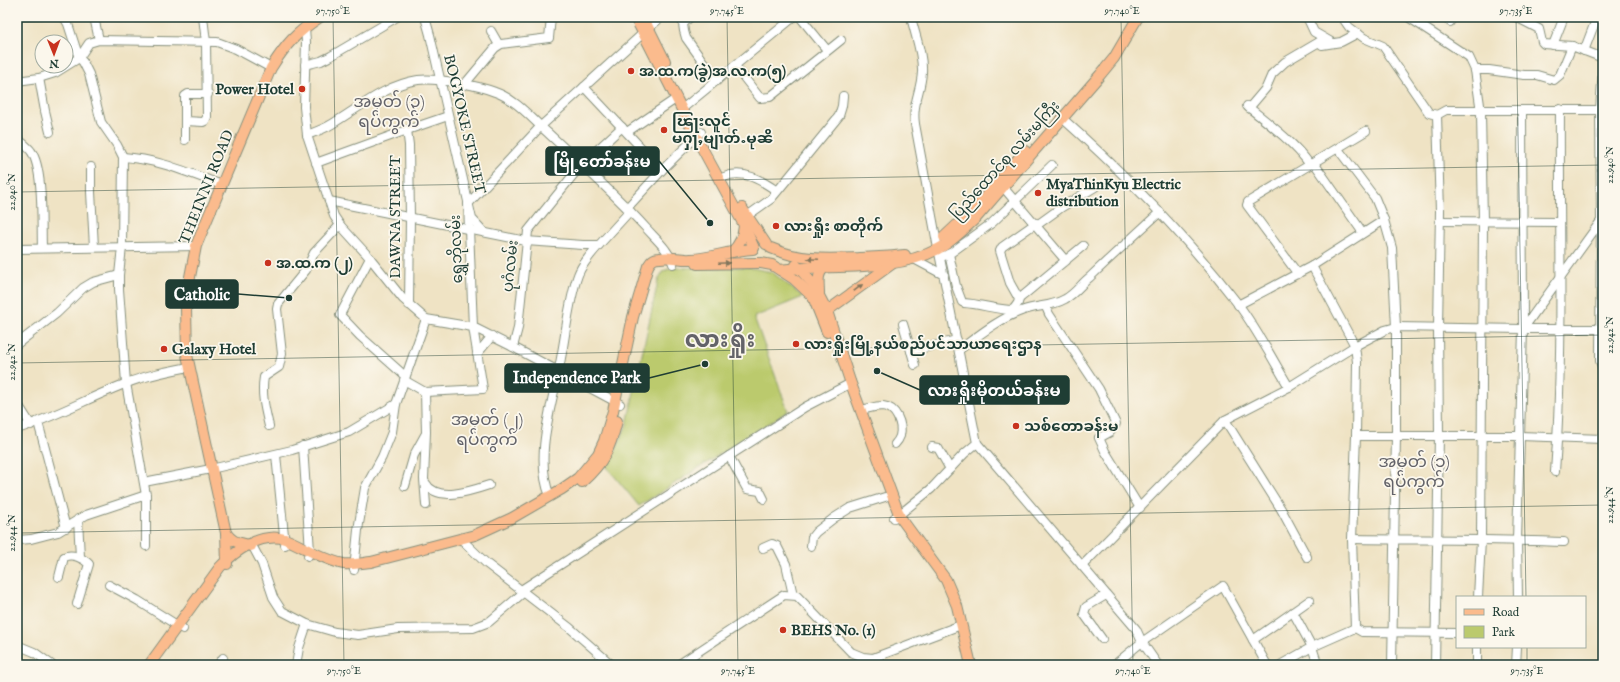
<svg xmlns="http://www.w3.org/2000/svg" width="1620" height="682" viewBox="0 0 1620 682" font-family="'IM FELL English','Noto Sans Myanmar',serif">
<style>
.green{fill:#bbca6d;stroke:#6d8450}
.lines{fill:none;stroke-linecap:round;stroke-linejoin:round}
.minor-casing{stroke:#87907c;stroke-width:10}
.major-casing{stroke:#87907c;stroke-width:12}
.minor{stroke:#fff;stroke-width:8}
.major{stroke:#fbbb8d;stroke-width:10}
.oneway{fill:#82765c}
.ticks{fill:none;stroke:#1f3d34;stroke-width:1;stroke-opacity:0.45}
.poi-dot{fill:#c8321e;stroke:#fbf7ec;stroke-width:1.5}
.labels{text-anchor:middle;stroke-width:3.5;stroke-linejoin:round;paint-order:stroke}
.poi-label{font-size:15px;font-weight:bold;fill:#1f3d34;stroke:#fbf7ec;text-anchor:start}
.street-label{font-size:15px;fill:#1f3d34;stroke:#fbf7ec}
.quarter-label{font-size:17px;fill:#636369;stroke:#fbf7ec}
.town-label{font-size:23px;font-weight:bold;fill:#636369;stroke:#fbf7ec}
.leader{fill:none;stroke:#1f3d34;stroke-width:1.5}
.callout-dot{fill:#1f3d34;stroke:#fbf7ec;stroke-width:1.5}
.callout{fill:#1f3d34;stroke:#1f3d34;stroke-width:1.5}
.callout-label{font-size:16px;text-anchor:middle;font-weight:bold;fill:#fff}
.neatline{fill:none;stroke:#1f3d34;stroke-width:1.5}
.ticks-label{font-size:10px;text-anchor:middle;fill:#1f3d34}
</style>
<rect width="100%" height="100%" fill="#fbf7ec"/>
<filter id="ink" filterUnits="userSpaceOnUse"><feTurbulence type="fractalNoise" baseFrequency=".025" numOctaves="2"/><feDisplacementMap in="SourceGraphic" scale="8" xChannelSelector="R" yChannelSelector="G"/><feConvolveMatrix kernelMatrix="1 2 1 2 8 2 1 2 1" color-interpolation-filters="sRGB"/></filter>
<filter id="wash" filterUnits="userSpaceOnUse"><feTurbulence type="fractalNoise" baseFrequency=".012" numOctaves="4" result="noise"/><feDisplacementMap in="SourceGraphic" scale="16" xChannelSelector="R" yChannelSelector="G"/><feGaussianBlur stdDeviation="0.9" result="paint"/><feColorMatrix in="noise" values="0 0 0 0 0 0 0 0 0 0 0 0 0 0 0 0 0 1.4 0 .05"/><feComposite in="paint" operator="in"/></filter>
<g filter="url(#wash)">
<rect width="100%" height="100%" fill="#efe3c4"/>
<path class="green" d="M747,267L772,272L803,297L754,317L788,411L639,506L606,466L616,450L627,424L658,281L663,271L672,268Z"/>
</g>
<g filter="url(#ink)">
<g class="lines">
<g class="minor-casing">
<g id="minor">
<path d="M64,17L68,24L79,58L83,62L89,74L101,122L117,145L123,157L122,247L119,275V289L126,383L146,495V546"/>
<path d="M94,17L99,40"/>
<path d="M425,17L430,35L472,219L484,232"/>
<path d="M690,17L683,24L684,31L686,38L717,81"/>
<path d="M800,17L827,50"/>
<path d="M1307,17L1314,32L1333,43"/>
<path d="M1342,17L1349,27L1364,38L1383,46L1429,113L1437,115"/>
<path d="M1408,17L1469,57L1475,70L1481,112L1483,221L1481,540L1478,597"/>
<path d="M1444,17L1450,22"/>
<path d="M1516,17L1539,29L1542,42L1544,44L1572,46"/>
<path d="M305,27L306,42L304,107L307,135L334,216L340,225L370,258L403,299L426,319L473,327L513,347L620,404"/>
<path d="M491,31L499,45"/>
<path d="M1553,45L1564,17"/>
<path d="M1584,51L1597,17"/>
<path d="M305,65L321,61L331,56L397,17"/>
<path d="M735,66L760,98L770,97L841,40"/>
<path d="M1603,69L1600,110L1601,220L1600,361L1603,369"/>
<path d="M1475,70H1489L1524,75H1537L1554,80L1560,75L1572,46L1603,58"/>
<path d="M39,78L45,111L50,132"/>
<path d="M17,81L39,78L55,73L79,58L89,43L99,40L217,42L236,49L271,68"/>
<path d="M464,85L495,48L501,44L549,38L551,17"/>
<path d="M584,87L662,170"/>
<path d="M1247,106C1267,122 1296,144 1310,165"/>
<path d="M1249,108L1266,88L1272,74L1285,62L1319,42L1322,45L1341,42L1358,33"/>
<path d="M682,109L794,17"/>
<path d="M1062,118C1126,175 1186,236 1238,304C1256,328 1273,360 1289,387"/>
<path d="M186,121L203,122L205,121L207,117L206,42L203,17"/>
<path d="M407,130L409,145L410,218L409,305"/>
<path d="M627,132L677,98"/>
<path d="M307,135C315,132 324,129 332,124C359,108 385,85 418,80C437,78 477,85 495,92C516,99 532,119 548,133C581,164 615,194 646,228C656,239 669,250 673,264"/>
<path d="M17,138C21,142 27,146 31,151C44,169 41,225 42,248"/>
<path d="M185,140V96L188,94H208"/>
<path d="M1338,149L1375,198L1384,220L1392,248L1396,327V435L1392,665"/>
<path d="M123,157C158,159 189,173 222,185"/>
<path d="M316,163L407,130L448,116"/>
<path d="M1314,163L1363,233"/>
<path d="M91,167V192L94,247"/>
<path d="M724,177C743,169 761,180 777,191"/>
<path d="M1003,187L1066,261"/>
<path d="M329,201L526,241L583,245H599L630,211"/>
<path d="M627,208L662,170L701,132"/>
<path d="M747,216L771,199L839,116L842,106L843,96"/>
<path d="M1440,221L1560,222"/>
<path d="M1037,225L1062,207L1095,187"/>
<path d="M17,249L196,246"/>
<path d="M949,254L956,286L962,302L964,303C981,304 996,310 1013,310L1018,303L1019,299L1010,283L1000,251L1002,247L1036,223"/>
<path d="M944,256L952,252L992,223L1052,165"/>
<path d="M370,258L340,315L360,336L405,376"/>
<path d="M914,259L944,275"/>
<path d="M1312,266L1355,346L1357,362L1356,436L1352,539L1355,628L1362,632L1457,633"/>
<path d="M1298,274L1247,205L1248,202L1366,131"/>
<path d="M1019,299L1083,246"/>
<path d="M1238,305L1312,266L1384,220"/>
<path d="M1046,307L1049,314L1099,389L1116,424L1110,432L1099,438L1105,451L1140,508"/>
<path d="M903,324L911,351L957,340"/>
<path d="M1523,329H1603"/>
<path d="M17,344L57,313L83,288L93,282L119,275"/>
<path d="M513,347L518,328L528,231L582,164L622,127"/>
<path d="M959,350C979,335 1000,318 1024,310C1038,305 1051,307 1065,299C1075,294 1081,284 1090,277C1113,255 1136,234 1160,212"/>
<path d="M911,351L915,365"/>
<path d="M477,354L492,336"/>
<path d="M404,380L425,392L483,389L473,327L468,204L540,127L661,17"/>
<path d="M425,392L426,432L424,479L426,505"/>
<path d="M17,403L31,425"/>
<path d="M860,410C867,409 875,406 883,406C896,407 903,424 900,436C899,439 897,442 895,444"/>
<path d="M1225,420L1281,509L1307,557"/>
<path d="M38,422L66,528"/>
<path d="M269,426C265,409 261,394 264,377L279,367L282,354L277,309L278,304L306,270L314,253L340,225"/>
<path d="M17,429C55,417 90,397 127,383C147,375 168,371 189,367"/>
<path d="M1356,436H1520L1603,439"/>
<path d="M977,443L1136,629L1142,642L1114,665"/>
<path d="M303,446L310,551L308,556"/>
<path d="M932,447L938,448L950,469"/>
<path d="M276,455L285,545"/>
<path d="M729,456L747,489L760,491L764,499"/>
<path d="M1555,472C1564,351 1559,230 1560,109"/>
<path d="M144,482L211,469L292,450L349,432L396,404"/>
<path d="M425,482C436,503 471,491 489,485"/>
<path d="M405,486L414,455L425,435"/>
<path d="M550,496C533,455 554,400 561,358C566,333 569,299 578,275C582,264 591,254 599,245"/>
<path d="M894,518L899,515L931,489L964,454L977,443L937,243L915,124C912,103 921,92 922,72C923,54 915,35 911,17"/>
<path d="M78,519L80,557"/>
<path d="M461,539L487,564L570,628L612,665"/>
<path d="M1352,539C1423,540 1493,539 1564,542"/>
<path d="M17,540L31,539L58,532L86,515L146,495"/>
<path d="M811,546L812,537L816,532L834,518L850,508L885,497"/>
<path d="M253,547L262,564L273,597L282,611L307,624L335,632L358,635L398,629L473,628L489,622L524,592"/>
<path d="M763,548L772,544L777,546L786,564L793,595"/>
<path d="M1082,566L1225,420L1289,387L1355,346L1385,330L1396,327L1523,329L1603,218"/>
<path d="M354,570L358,530L365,488L382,457L392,432L396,404L426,319"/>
<path d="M59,577L64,557C72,553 83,558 89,564L77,604"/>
<path d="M109,585L137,600L183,629"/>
<path d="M521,590L805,407L851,383"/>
<path d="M1518,597L1517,540L1523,329L1522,110"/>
<path d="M1293,612L1312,647L1318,665"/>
<path d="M1102,639L1084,614L1086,607L1106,595"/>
<path d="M1253,640L1310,600"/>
<path d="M17,645L34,652L52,665"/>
<path d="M1477,647V665"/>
<path d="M218,665L223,658"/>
<path d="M296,665L299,648L307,624"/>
<path d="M678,665L784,595L797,596L851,652L863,657L873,658L961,625"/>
<path d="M1158,665L1142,642L1223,586L1267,665"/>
<path d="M1280,665L1312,647L1355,628"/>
<path d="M1435,665L1439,435L1438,328L1440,211L1437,115L1446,110H1603"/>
<path d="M1516,665L1517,647"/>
</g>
</g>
<g class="major-casing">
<g id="major">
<path d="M635,17L696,137L744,225L754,248"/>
<path d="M643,17L665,61"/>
<path d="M742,208L766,244"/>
<path d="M944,237L977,206L1025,151"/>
<path d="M771,248C800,261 828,259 859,258C874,257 890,257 905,255"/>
<path d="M732,252C740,244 743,237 744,225"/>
<path d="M761,263L772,265L780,270C829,264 894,273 938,249C952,242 964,229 976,218L1100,75L1114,58L1138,17"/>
<path d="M697,264L758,263"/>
<path d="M796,265L813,284L827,311L850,381L900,517L946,580L957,606L971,665"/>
<path d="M780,270L794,279L813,297L827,332"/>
<path d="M819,293C819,283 816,272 826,267"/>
<path d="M827,311L892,264"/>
<path d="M582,482C604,462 610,449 617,421"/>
<path d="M226,533C235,545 239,541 251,546"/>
<path d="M227,564L226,533L187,355L186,308L190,277L196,246L271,68C286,44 296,33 320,17"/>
<path d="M149,665L220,567C235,551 261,532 285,539C293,542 302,547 310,551C321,556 332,562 344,564C353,565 362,563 371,562L475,535L512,518L562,489L578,478L598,454L604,441L613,411L633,317L648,266C651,261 653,258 660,258C670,256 681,260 691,259C712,258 732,250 753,249"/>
</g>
</g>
<use href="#minor" class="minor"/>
<use href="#major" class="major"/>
</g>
<defs><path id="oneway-solid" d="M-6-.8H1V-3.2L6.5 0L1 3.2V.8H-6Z"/></defs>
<g class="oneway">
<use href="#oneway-solid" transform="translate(813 259) rotate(-177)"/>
<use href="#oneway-solid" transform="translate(724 263) rotate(-2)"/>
<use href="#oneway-solid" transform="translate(858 288) rotate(-38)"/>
</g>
</g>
<path class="ticks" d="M333,17L344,665M727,17L738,665M1121,17L1133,665M1516,17L1526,597M17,22L298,17M17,192L1603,165M17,363L1603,335M17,533L1603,505M1527,647V665"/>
<g class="poi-dot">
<circle cx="631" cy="71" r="4"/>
<circle cx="302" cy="89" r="4"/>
<circle cx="664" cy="130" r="4"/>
<circle cx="1038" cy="193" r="4"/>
<circle cx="776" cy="226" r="4"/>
<circle cx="268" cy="263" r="4"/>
<circle cx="796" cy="344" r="4"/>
<circle cx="164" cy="349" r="4"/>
<circle cx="1016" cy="426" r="4"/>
<circle cx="783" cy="630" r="4"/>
</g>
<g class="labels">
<g class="poi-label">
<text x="639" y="76">အ.ထ.က(ခွဲ)အ.လ.က(၅)</text>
<text x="294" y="94" text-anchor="end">Power Hotel</text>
<text x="672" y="126">ၽြႃးလူင်<tspan x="672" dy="17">မႁႃႇမျၢတ်ႉမုၼိ</tspan></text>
<text x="1046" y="189">MyaThinKyu Electric<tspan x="1046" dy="17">distribution</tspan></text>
<text x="784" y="231">လားရှိုး စာတိုက်</text>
<text x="276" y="268">အ.ထ.က (၂)</text>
<text x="804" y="349">လားရှိုးမြို့နယ်စည်ပင်သာယာရေးဌာန</text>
<text x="172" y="354">Galaxy Hotel</text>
<text x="1024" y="431">သစ်တောခန်းမ</text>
<text x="791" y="635">BEHS No. (1)</text>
</g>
<g class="street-label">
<text transform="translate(465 124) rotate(77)" y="5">BOGYOKE STREET</text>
<text transform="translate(1005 160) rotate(-48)" y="5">ပြည်ထောင်စု လမ်းမကြီး</text>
<text transform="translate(206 187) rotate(-68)" y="5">THEINNI ROAD</text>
<text transform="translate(395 217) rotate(-90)" y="5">DAWNA STREET</text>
<text transform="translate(456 249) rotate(-92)" y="5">ရွှေဘိုလမ်း</text>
<text transform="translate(510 266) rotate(-84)" y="5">ပုဂံလမ်း</text>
</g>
<g class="quarter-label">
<text x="389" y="107">အမှတ် (၃)<tspan x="389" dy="20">ရပ်ကွက်</tspan></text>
<text x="487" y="425">အမှတ် (၂)<tspan x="487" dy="20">ရပ်ကွက်</tspan></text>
<text x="1414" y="467">အမှတ် (၁)<tspan x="1414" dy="20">ရပ်ကွက်</tspan></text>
</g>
<g class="town-label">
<text x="720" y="347">လားရှိုး</text>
</g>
</g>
<path class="leader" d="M710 223L659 161M289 298L238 294M705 364L649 378M877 371L920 390"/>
<g class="callout-dot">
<circle cx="710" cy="223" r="4"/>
<circle cx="289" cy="298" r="4"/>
<circle cx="705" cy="364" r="4"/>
<circle cx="877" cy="371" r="4"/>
</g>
<g class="callout">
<rect x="546" y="147" width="113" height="28" rx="4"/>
<rect x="166" y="280" width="72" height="28" rx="4"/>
<rect x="505" y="364" width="144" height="28" rx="4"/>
<rect x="920" y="376" width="149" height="28" rx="4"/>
</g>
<g class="callout-label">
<text x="602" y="167">မြို့တော်ခန်းမ</text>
<text x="202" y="300">Catholic</text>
<text x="577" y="383">Independence Park</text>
<text x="994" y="396">လားရှိုးမိုတယ်ခန်းမ</text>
</g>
<rect width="1620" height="682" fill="none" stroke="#fbf7ec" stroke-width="44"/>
<rect x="1456" y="596" width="130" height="52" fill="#fbf7ec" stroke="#a3ada2"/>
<rect x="1464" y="609" width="20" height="6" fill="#fbbb8d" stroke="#a3ada2"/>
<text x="1492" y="616" font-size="12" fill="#1f3d34">Road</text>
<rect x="1464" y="626" width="20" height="12" fill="#bbca6d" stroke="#a3ada2"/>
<text x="1492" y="636" font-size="12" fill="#1f3d34">Park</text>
<g transform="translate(54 54) rotate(179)"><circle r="19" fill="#fbf7ec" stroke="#a3ada2"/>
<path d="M0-3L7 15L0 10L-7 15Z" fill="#c8321e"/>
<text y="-6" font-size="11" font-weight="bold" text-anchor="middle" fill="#1f3d34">N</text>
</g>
<rect x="22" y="22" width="1576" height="638" class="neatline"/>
<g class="ticks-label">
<text x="333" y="14">97.750°E</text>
<text x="727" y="14">97.745°E</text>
<text x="1122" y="14">97.740°E</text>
<text x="1516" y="14">97.735°E</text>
<text transform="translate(1609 165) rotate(-90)" y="4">22.940°N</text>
<text transform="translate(11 192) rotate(-90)" y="4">22.940°N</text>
<text transform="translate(1609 335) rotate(-90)" y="4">22.942°N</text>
<text transform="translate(11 362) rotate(-90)" y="4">22.942°N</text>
<text transform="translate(1609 505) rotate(-90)" y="4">22.944°N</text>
<text transform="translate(11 533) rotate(-90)" y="4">22.944°N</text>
<text x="344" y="674">97.750°E</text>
<text x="738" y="674">97.745°E</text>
<text x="1133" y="674">97.740°E</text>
<text x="1527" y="674">97.735°E</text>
</g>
</svg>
